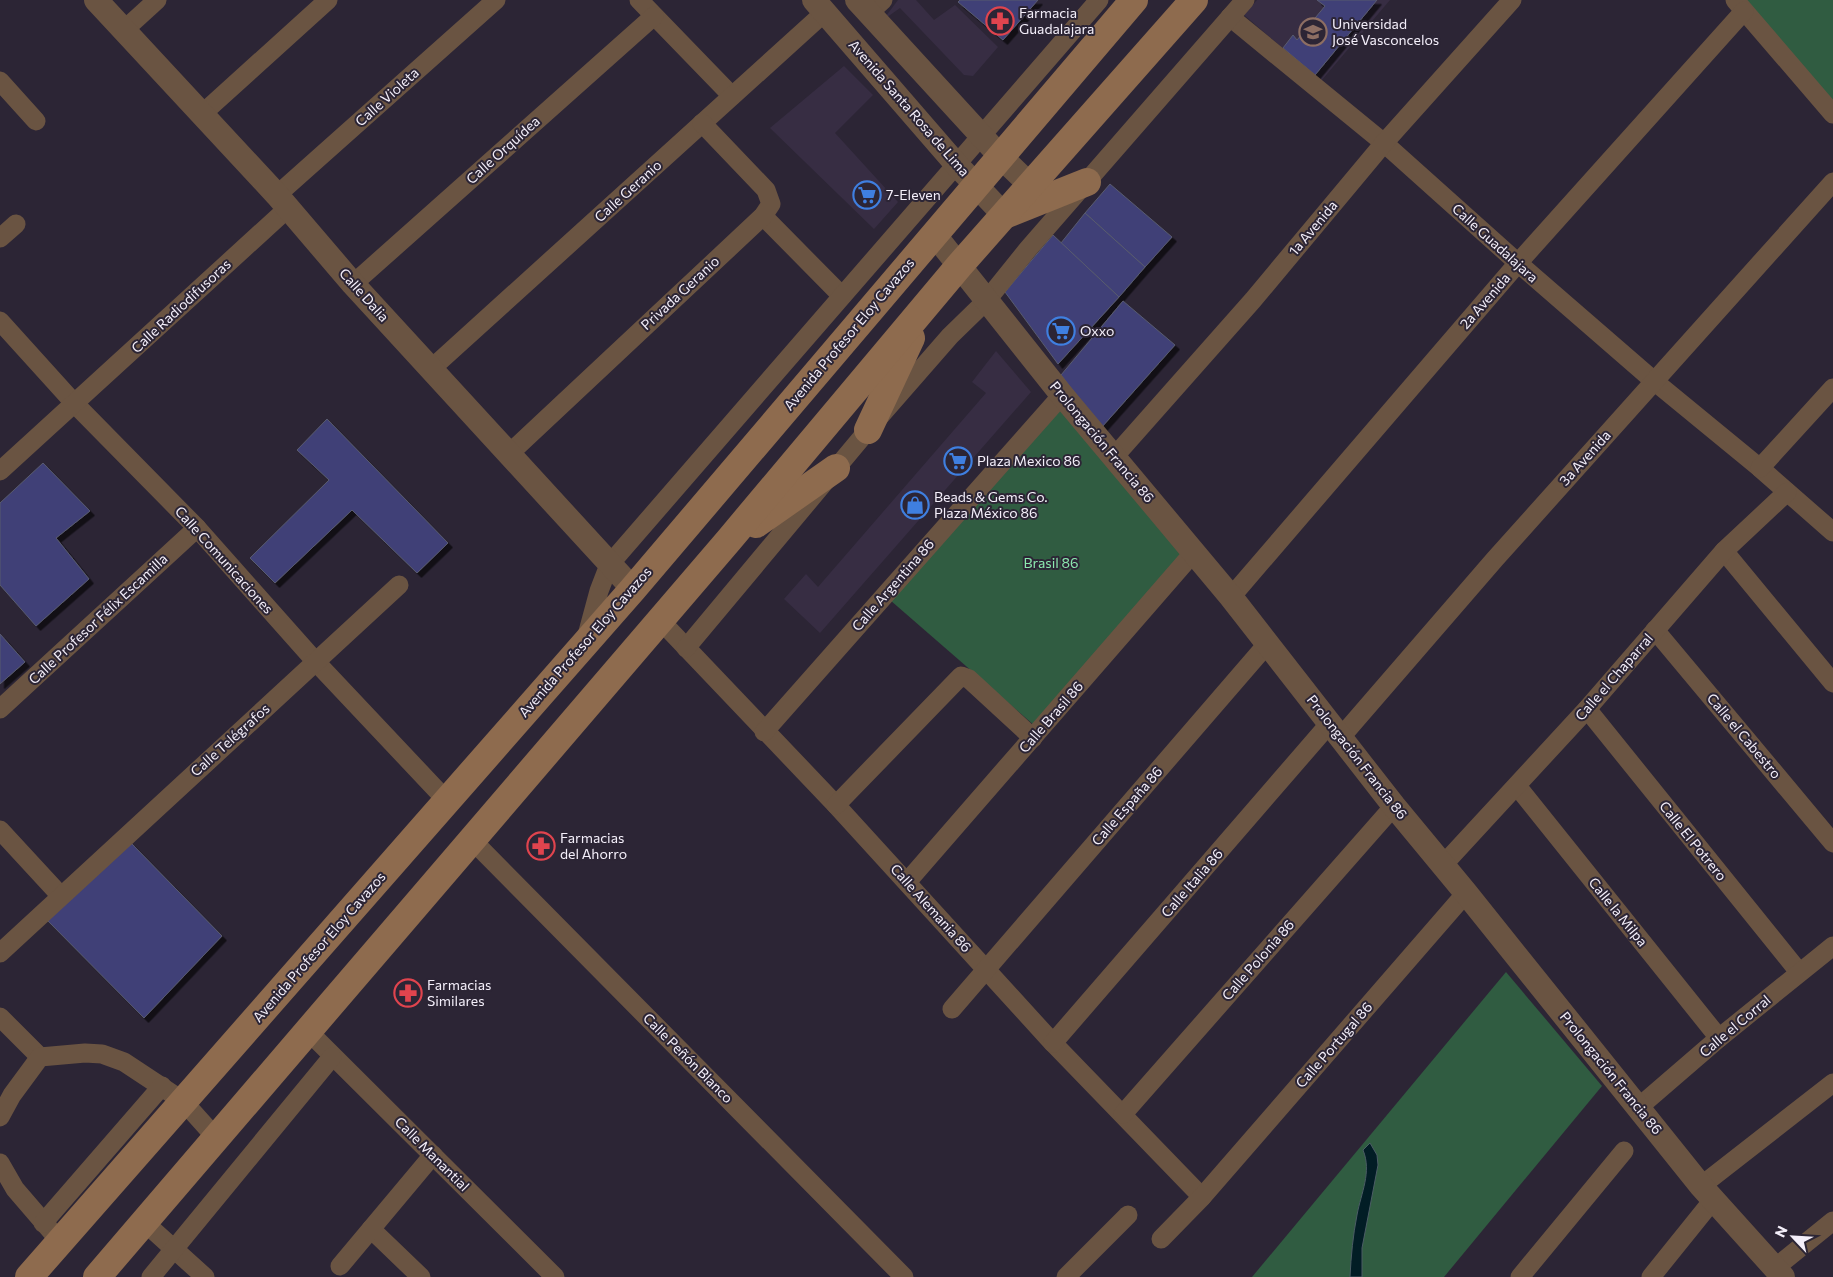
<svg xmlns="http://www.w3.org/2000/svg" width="1833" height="1277" viewBox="0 0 1833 1277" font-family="Commissioner,sans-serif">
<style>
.built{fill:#372d43}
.green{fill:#305c41}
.water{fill:#021d25;stroke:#4b5c65}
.building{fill:#3f4177;stroke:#595b6f;filter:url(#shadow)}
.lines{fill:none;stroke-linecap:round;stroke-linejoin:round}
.minor{stroke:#6a5442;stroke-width:19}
.tertiary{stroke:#6a5442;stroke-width:24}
.secondary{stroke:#8e6b4e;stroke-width:28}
.labels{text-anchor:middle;stroke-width:4;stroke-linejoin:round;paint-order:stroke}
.poi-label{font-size:14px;fill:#f4effa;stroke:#2c2535;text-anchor:start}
.street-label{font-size:14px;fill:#f4effa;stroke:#2c2535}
.park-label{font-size:14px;fill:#8be8ae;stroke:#2c2535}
</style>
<defs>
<filter id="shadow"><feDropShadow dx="4.5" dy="4.5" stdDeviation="0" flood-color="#0009"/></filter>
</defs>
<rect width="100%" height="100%" fill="#2c2535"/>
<g class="built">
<path d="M898,0H916L934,20L955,5L998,47L973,76L964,75L900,8L883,20Z"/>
<path d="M1257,0H1390L1321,81L1244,15Z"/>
<path d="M844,66L873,95L835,133L898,202L874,229L770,128Z"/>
<path d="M996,351L1031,392L820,633L784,599L806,574L818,587L986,393L972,382Z"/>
</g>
<g class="green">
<path d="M1734,0H1833V118Z"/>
<path d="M1060,404L1187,556L1035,726L890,600Z"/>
<path d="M1506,972L1602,1086L1444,1277H1252Z"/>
</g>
<path class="water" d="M1370,1143L1377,1155L1378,1165L1362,1248V1277H1350C1351,1256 1353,1235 1357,1215C1361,1193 1372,1172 1363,1150Z"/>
<g class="building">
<path d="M960,0H1038L1003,40L958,2Z"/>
<path d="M1317,0H1377L1315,75L1283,48L1293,35L1297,40L1325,6Z"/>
<path d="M1110,184L1172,237L1145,267L1085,213Z"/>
<path d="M1085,213L1145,267L1119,297L1061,243Z"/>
<path d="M1053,235L1119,297L1058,364L1005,292Z"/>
<path d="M1123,301L1175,345L1101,428L1061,375Z"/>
<path d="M327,419L448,543L417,573L352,510L275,583L250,558L329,480L297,450Z"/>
<path d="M43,463L90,511L56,538L89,579L36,626L0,585V503Z"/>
<path d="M0,634L25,662L0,684Z"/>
<path d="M130,842L222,936L144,1018L47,920Z"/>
</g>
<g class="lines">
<g class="minor">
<path d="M639,0L732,96"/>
<path d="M1735,0L1833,114"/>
<path d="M869,13L883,0"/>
<path d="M1230,17L1384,143L1518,263L1654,381L1760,468L1833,532"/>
<path d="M123,31L157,0"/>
<path d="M0,81L36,121"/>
<path d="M202,114L328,0"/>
<path d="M277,195L496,0"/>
<path d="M763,216L842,296"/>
<path d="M0,238L16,224"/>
<path d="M353,284L654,16"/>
<path d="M0,321L75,404L197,528L316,662L447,801"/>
<path d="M431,369L825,12"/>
<path d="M510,453L763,216L771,204L766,190L702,123"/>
<path d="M1114,457L1253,300L1384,143L1512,0"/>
<path d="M1760,468L1833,388"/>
<path d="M0,471L288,208"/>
<path d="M1724,551L1833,683"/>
<path d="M1231,597L1518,263L1744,11"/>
<path d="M659,619L836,805L1053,1043L1202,1197"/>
<path d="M1655,630L1833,843"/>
<path d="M586,639L599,591L609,565L1099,0"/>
<path d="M686,648L868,430L950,336L987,300L1028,249L1245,0"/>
<path d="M0,709L197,528"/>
<path d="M1587,709L1799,972"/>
<path d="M764,732L1062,395"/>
<path d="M1341,737L1495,559L1833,182"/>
<path d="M1517,786L1719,1038"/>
<path d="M836,805L961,676L969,679L1033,738"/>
<path d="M0,830L60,895"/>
<path d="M471,839L904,1277"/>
<path d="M1443,865L1587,709L1724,551L1787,492"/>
<path d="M907,882L1194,552"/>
<path d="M0,953L399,585"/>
<path d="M952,1009L1268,643"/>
<path d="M0,1017L40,1057"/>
<path d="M309,1032L555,1277"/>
<path d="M1053,1043L1330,723"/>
<path d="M1639,1107L1719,1038L1833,946"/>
<path d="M1123,1114L1394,806"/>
<path d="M0,1117L12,1095L40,1057L85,1053L102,1054L124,1062L183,1101L217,1139"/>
<path d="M0,1163L15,1189L52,1232"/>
<path d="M1701,1186L1833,1083"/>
<path d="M143,1221L205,1277"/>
<path d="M43,1223L162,1086"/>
<path d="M371,1229L421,1277"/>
<path d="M1161,1239L1202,1197L1466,893"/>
<path d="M340,1266L433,1155"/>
<path d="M1775,1268L1833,1221"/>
<path d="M151,1277L332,1057"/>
<path d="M1066,1277L1128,1215"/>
<path d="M1520,1277L1624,1151"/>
<path d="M1651,1277L1713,1200"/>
</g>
<g class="tertiary">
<path d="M96,0L277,195L353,284L633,589"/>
<path d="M814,0L956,164L1004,215"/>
<path d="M857,0L1000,156L1030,185"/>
<path d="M934,234L1062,395L1231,597L1394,806L1466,893L1701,1186L1783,1277"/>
</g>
<g class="secondary">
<path d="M1007,214L1087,182"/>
<path d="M868,430L911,338"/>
<path d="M756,524L836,468"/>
<path d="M29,1277L633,589L1134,0"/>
<path d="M97,1277L729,540L959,266L1194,0"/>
</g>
</g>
<defs>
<g id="pharmacy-ring" transform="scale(1.4375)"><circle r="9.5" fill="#2c2535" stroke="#e0444e" stroke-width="1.5"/><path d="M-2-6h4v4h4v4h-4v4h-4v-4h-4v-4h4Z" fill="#e0444e"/></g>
<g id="university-ring" transform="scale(1.4375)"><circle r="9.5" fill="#2c2535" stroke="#8d6e63" stroke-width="1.5"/><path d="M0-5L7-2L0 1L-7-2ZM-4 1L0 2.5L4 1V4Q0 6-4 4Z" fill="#8d6e63"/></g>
<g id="supermarket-ring" transform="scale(1.4375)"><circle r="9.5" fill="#2c2535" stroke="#3f7fe0" stroke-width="1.5"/><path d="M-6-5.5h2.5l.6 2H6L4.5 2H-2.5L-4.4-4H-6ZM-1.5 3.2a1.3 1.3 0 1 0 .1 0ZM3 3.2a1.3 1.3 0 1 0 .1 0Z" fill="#3f7fe0"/></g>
<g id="shop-ring" transform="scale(1.4375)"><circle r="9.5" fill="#2c2535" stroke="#3f7fe0" stroke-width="1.5"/><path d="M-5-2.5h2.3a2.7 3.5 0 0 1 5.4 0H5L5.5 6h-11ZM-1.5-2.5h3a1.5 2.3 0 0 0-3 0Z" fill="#3f7fe0"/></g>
</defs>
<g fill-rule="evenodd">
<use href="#pharmacy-ring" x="1000" y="21"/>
<use href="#university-ring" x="1313" y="32"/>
<use href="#supermarket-ring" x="867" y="195"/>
<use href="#supermarket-ring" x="1061" y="331"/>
<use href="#supermarket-ring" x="958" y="461"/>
<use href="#shop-ring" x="915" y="505"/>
<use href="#pharmacy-ring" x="541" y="846"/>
<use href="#pharmacy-ring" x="408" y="993"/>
</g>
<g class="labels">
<g class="poi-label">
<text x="1019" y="18">Farmacia<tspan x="1019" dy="16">Guadalajara</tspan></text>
<text x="1332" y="29">Universidad<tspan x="1332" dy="16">José Vasconcelos</tspan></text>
<text x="886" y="200">7-Eleven</text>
<text x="1080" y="336">Oxxo</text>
<text x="977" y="466">Plaza Mexico 86</text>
<text x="934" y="502">Beads &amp; Gems Co.<tspan x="934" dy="16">Plaza México 86</tspan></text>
<text x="560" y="843">Farmacias<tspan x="560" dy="16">del Ahorro</tspan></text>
<text x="427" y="990">Farmacias<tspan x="427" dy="16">Similares</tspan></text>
</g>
<g class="street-label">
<text transform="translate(387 97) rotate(-42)" y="5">Calle Violeta</text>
<text transform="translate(909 108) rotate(49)" y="5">Avenida Santa Rosa de Lima</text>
<text transform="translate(503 150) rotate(-42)" y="5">Calle Orquídea</text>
<text transform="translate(628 191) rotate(-42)" y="5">Calle Geranio</text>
<text transform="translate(1313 228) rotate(-50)" y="5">1a Avenida</text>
<text transform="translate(1495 243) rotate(42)" y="5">Calle Guadalajara</text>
<text transform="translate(680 293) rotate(-43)" y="5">Privada Geranio</text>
<text transform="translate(364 295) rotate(48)" y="5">Calle Dalia</text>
<text transform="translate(1485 301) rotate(-49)" y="5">2a Avenida</text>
<text transform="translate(181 306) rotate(-43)" y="5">Calle Radiodifusoras</text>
<text transform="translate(849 334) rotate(-50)" y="5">Avenida Profesor Eloy Cavazos</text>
<text transform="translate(1102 442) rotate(50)" y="5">Prolongación Francia 86</text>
<text transform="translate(1585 458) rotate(-48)" y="5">3a Avenida</text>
<text transform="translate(224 560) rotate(48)" y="5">Calle Comunicaciones</text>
<text transform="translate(893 585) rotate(-49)" y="5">Calle Argentina 86</text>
<text transform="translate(98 619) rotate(-43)" y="5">Calle Profesor Félix Escamilla</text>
<text transform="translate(585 642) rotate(-49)" y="5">Avenida Profesor Eloy Cavazos</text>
<text transform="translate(1614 677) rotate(-49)" y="5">Calle el Chaparral</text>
<text transform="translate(1051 717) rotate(-49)" y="5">Calle Brasil 86</text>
<text transform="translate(1744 736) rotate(50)" y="5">Calle el Cabestro</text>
<text transform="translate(230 740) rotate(-42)" y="5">Calle Telégrafos</text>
<text transform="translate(1357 757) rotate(52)" y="5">Prolongación Francia 86</text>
<text transform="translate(1127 806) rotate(-49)" y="5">Calle España 86</text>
<text transform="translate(1693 841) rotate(51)" y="5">Calle El Potrero</text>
<text transform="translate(1192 883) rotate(-49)" y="5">Calle Italia 86</text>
<text transform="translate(931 908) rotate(48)" y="5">Calle Alemania 86</text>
<text transform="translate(1618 912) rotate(51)" y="5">Calle la Milpa</text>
<text transform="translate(319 947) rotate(-49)" y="5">Avenida Profesor Eloy Cavazos</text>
<text transform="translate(1258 960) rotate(-49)" y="5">Calle Polonia 86</text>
<text transform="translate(1735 1026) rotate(-40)" y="5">Calle el Corral</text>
<text transform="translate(1334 1045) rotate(-49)" y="5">Calle Portugal 86</text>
<text transform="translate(688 1058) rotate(45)" y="5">Calle Peñón Blanco</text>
<text transform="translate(1611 1073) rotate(51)" y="5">Prolongación Francia 86</text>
<text transform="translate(432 1154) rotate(45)" y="5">Calle Manantial</text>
</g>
<g class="park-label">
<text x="1051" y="568">Brasil 86</text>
</g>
</g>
<g transform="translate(1793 1237) rotate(295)" stroke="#2c2535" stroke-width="4" paint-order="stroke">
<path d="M0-4L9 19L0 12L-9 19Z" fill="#f4effa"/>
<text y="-8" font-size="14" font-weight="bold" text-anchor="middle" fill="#f4effa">N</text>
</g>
</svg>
